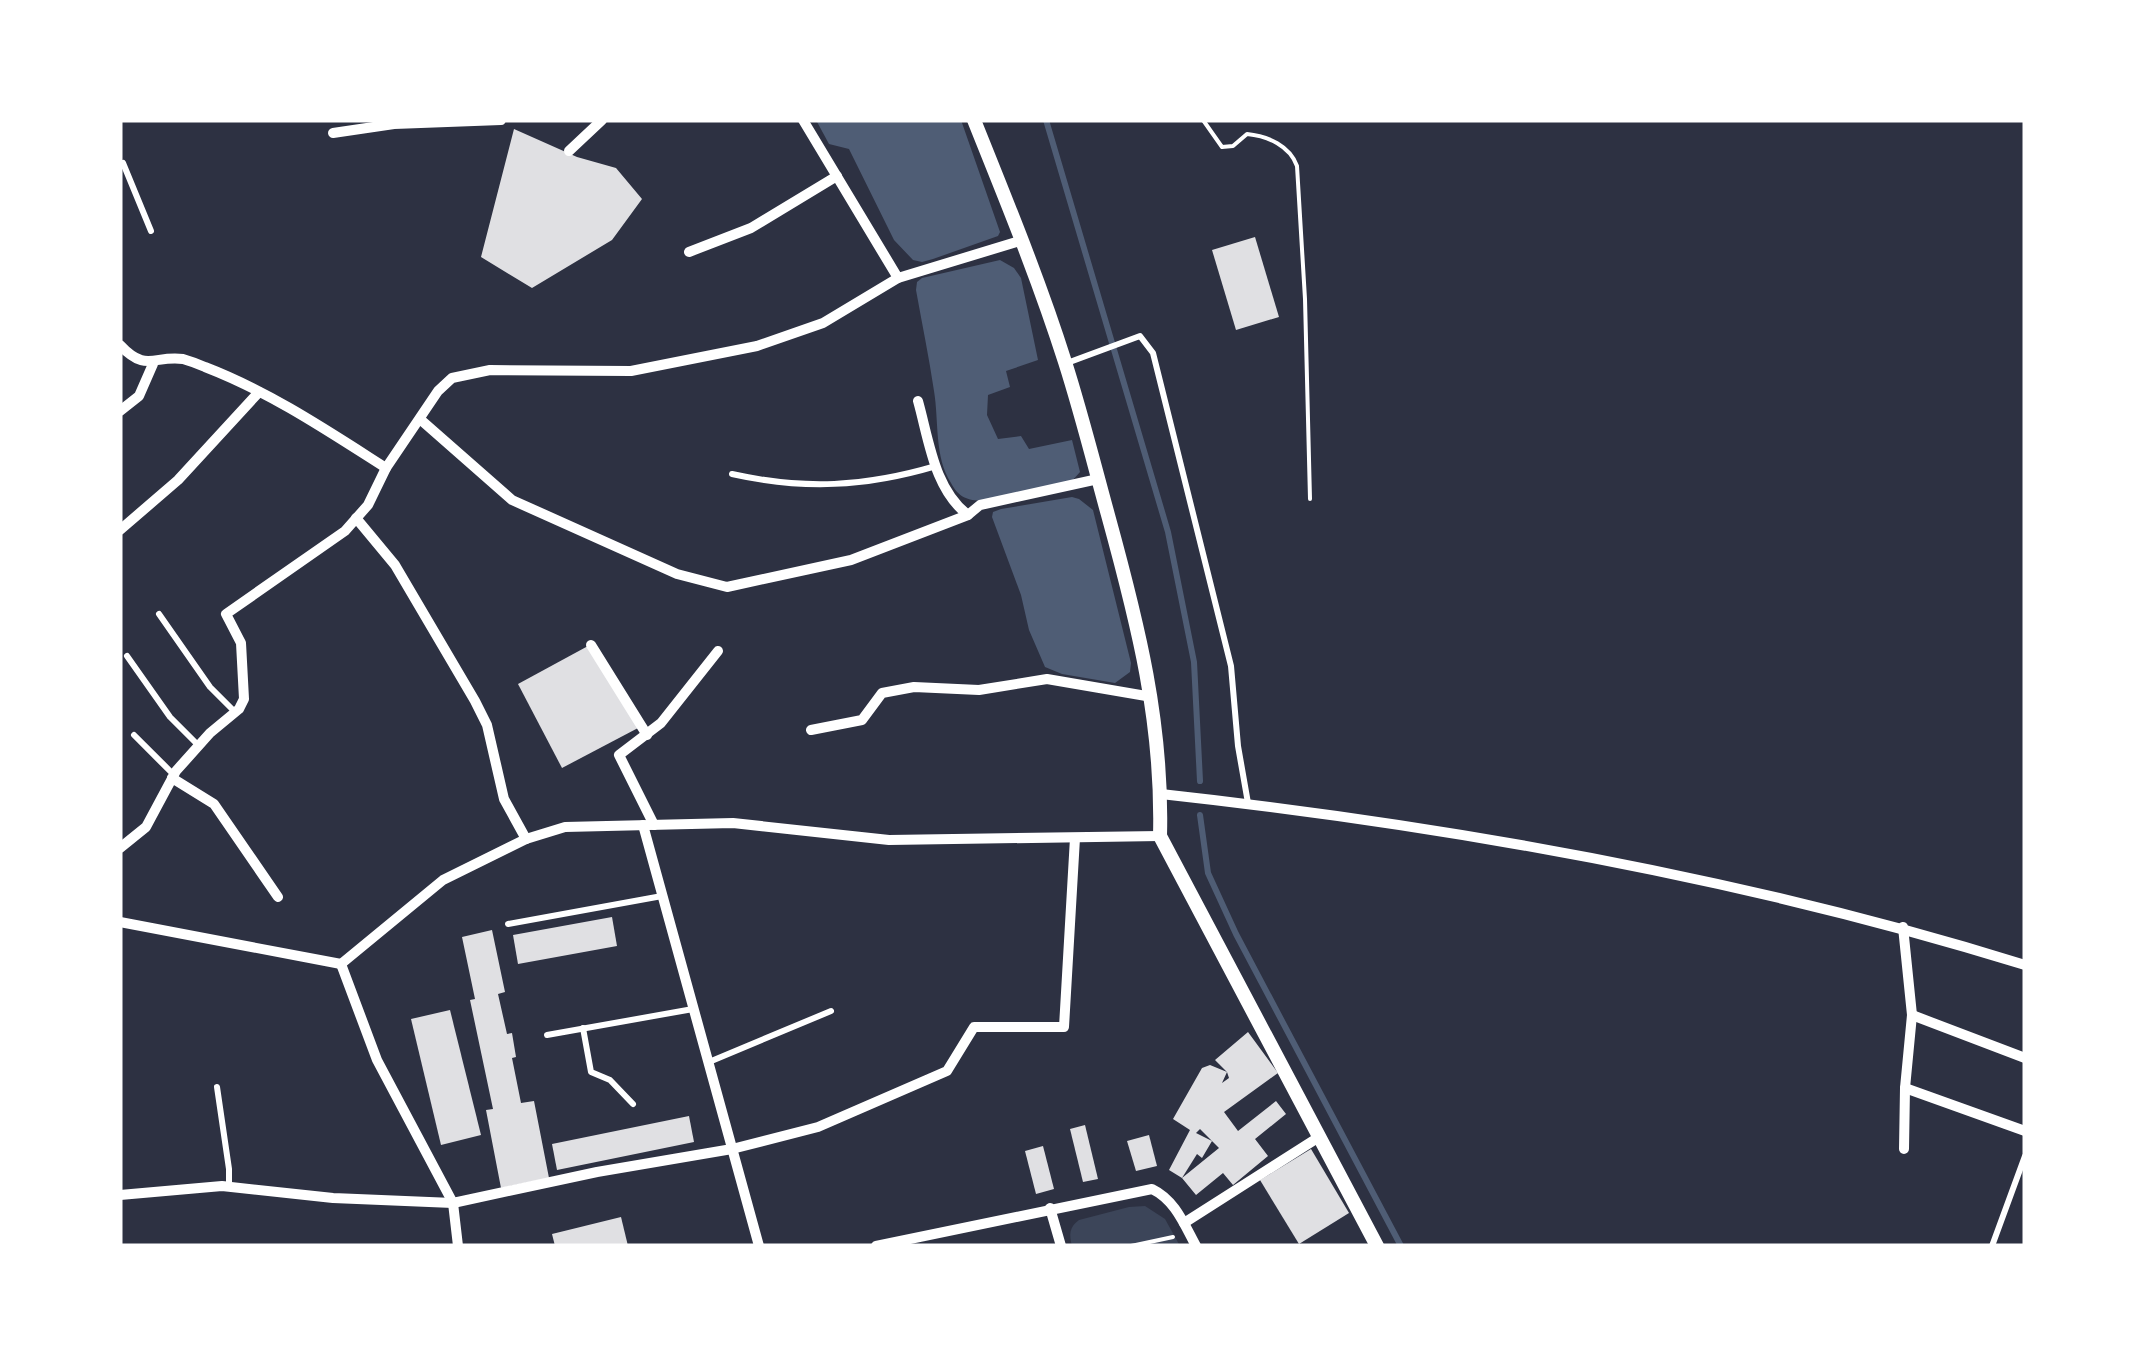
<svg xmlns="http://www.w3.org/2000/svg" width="2145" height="1366" viewBox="0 0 2145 1366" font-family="'Work Sans',sans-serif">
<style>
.green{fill:#3c4559}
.water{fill:#4f5d75}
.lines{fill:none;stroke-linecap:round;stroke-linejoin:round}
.stream{stroke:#4f5d75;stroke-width:6}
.building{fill:#e0e0e3}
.path{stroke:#fff;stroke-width:4}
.service{stroke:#fff;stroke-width:6}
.minor{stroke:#fff;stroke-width:10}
.tertiary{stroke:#fff;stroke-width:14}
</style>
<rect width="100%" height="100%" fill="#2d3142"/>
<path class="green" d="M1145,1206L1165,1219L1180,1246H1072C1069,1235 1069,1227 1079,1220L1129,1207Z"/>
<g class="water">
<path d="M816,120H961L1000,232L998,236L933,259L922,262L913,260L894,240L849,149L829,144Z"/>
<path d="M1000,260L1014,268L1021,278L1038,360L1006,371L1010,387L988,395L987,415L998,439L1021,436L1029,449L1072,440L1080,472L1072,481L983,501C967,500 959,498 951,483C934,457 939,421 934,391C929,357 922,324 916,290L917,282L922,278Z"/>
<path d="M1072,497L1079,499L1093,510L1131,663L1130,672L1115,683L1062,674L1045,667L1029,630L1021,595L992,517L993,512L1001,509Z"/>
</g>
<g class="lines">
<g class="stream">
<path d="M1046,120L1168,532L1194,662L1200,781"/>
<path d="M1200,815L1208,873L1236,934L1401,1246"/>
</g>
</g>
<g class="building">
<path d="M514,129L577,157L616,168L642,199L612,240L532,288L481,257Z"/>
<path d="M1255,237L1279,317L1236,330L1212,250Z"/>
<path d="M588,646L638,728L562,768L518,684Z"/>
<path d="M612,917L617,946L518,964L513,935Z"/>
<path d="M492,930L505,992L498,994L507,1034L512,1033L516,1057L512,1058L521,1103L534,1101L549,1178L501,1188L486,1110L493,1109L470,1000L475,999L462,937Z"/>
<path d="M450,1010L481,1135L441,1145L411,1019Z"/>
<path d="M1248,1032L1278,1073L1224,1112L1238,1131L1276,1101L1286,1114L1255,1139L1268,1156L1233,1185L1223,1173L1196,1195L1182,1178L1219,1148L1200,1129L1196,1133L1212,1141L1202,1158L1197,1154L1182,1178L1169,1170L1190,1130L1173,1119L1202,1068L1210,1065L1227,1072L1222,1083L1229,1078L1227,1072L1215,1060Z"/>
<path d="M689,1116L694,1142L557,1170L552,1144Z"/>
<path d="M1085,1125L1098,1179L1083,1182L1070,1129Z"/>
<path d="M1149,1135L1157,1166L1136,1171L1127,1141Z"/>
<path d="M1043,1146L1054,1189L1036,1194L1025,1151Z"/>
<path d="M1311,1149L1349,1213L1299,1244L1260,1180Z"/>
<path d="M621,1217L628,1246H555L552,1234Z"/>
</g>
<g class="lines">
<g class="path">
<path d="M1203,120L1222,147L1233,146L1247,134C1268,136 1290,146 1297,166L1305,299L1310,499"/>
<path d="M1131,1246L1173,1237"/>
</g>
<g class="service">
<path d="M120,165L123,163L151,231"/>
<path d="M1067,363L1140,336L1153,353L1231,666L1238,746L1248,803"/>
<path d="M732,474C804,490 865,487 936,466"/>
<path d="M159,614L210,687L234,711"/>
<path d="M127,656L170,717L198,745"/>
<path d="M134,735L174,775"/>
<path d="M508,924L662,896"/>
<path d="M583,1028L591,1072L610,1080L633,1104"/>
<path d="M547,1035L693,1009"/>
<path d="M709,1062L831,1011"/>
<path d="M217,1087L229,1169V1186"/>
<path d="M1992,1246L2025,1156"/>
</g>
<g class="minor">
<path d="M803,120L898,278"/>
<path d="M333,133L394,124L501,120"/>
<path d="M569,151L602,120"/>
<path d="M689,252L751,228L837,176"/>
<path d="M120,345C146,373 154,355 183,359C190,361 198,364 205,367C270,392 328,431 386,468"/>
<path d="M918,401C929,440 934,489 968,515"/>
<path d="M120,411L139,396L153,364"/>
<path d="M421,420L512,500L677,574L727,587L851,560L968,515L980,505L1098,479"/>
<path d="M356,518L395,565L475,701L487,725L504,799L526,839"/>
<path d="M120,530L178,480L259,392"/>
<path d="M591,645L647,735"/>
<path d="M811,730L862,720L882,693L914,687L979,690L1047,679L1152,697"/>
<path d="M172,778L214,804L278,897"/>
<path d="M1161,794C1453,826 1745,878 2025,965"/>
<path d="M643,825L759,1246"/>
<path d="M654,825L619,755L661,723L718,651"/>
<path d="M120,848L146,827L176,771L210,733L239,709L244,699L241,643L226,614L345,531L368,505L386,468L438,391L452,378L490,370L631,371L757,346L823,323L898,278L1023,240"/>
<path d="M120,922L341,964"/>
<path d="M1903,927L1912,1015L1905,1088L1904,1149"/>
<path d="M341,964L443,880L526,839L565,827L733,823L889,840L1160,836"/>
<path d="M341,964L377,1060L453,1203L458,1246"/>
<path d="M1912,1015L2025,1058"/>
<path d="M1905,1088L2025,1131"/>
<path d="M120,1195L222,1186L333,1198L453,1203L597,1172L732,1149L818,1127L947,1071L974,1027H1064L1075,838"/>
<path d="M1050,1208L1061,1246"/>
<path d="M1184,1223L1319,1137"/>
<path d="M876,1246L1152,1189C1175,1200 1184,1224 1196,1246"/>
</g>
<path class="tertiary" d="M974,120C1006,200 1039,280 1065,362C1081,412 1094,464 1108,515C1138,624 1163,723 1160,836L1377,1246"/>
</g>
<rect width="2145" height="1366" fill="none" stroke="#ffffff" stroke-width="245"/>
</svg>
